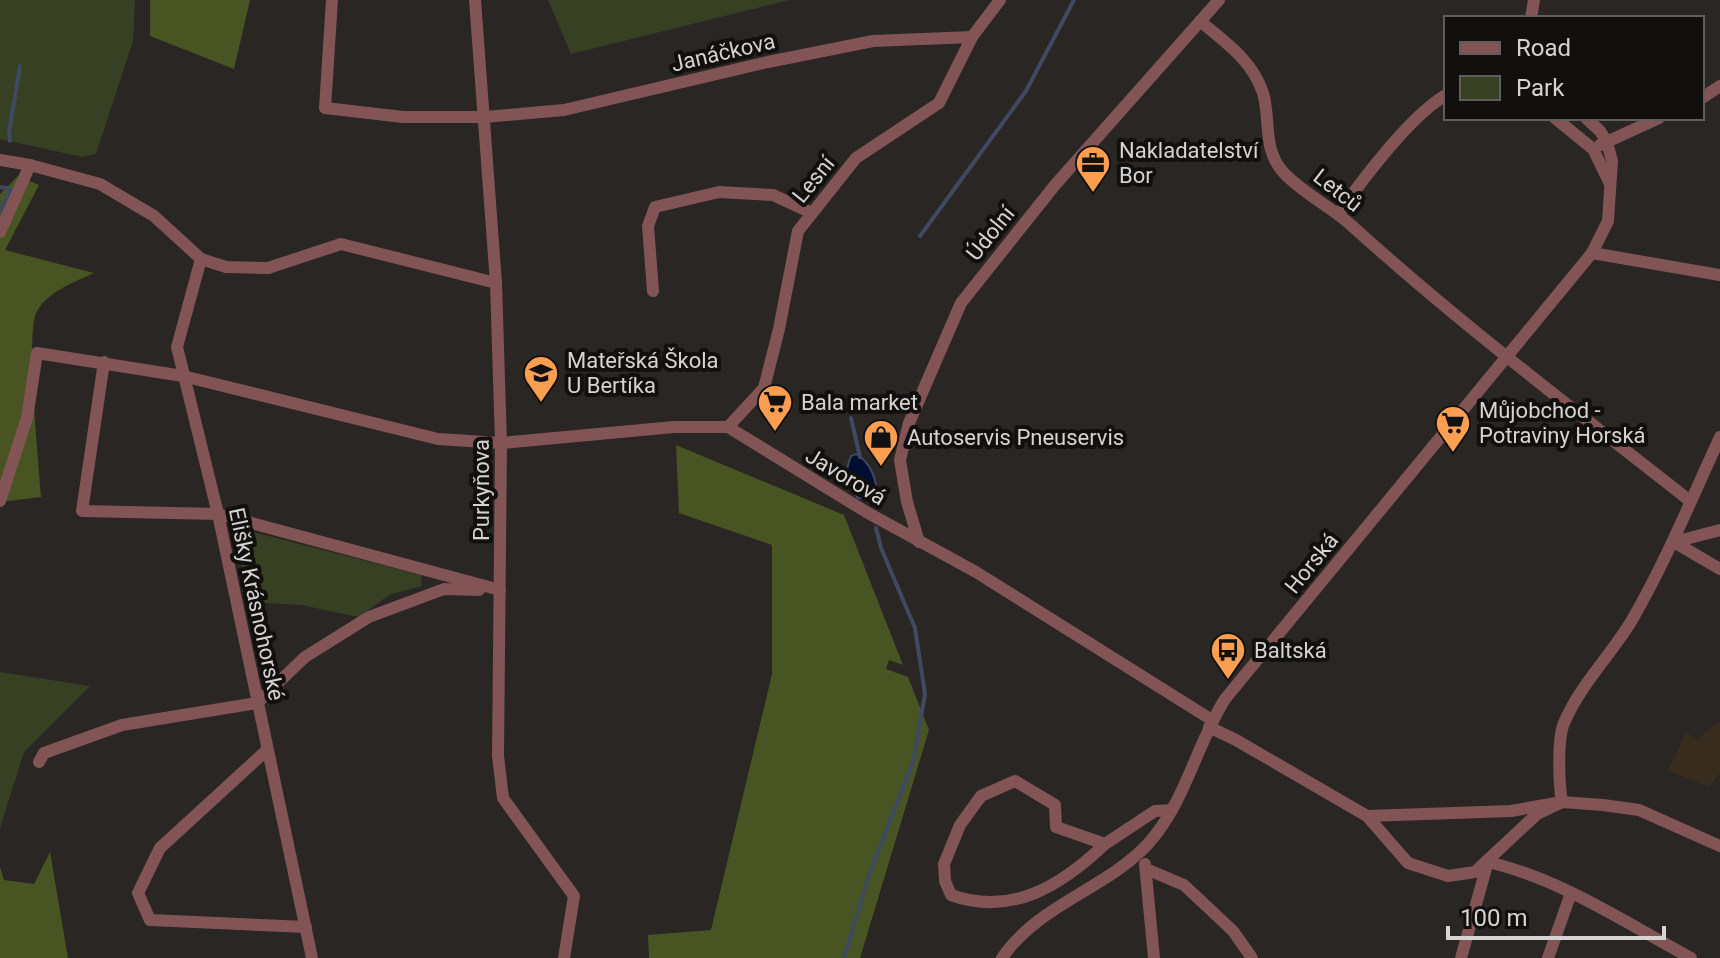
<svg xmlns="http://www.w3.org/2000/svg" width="1720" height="958" viewBox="0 0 1720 958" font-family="Roboto,sans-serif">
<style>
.industrial{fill:#372c1d}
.green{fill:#374022}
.forest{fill:#485522}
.water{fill:#000e32;stroke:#404962;stroke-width:2}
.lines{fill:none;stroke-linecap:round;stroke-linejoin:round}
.stream{stroke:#404962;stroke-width:4}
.minor{stroke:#825455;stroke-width:12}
.labels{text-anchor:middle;stroke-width:8;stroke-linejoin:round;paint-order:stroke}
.street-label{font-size:22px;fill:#d6d4d2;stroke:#11100f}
.poi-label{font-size:22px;fill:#d6d4d2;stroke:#11100f;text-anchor:start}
</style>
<rect width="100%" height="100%" fill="#292624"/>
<path class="industrial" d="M1720,721V773L1709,787L1668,771L1686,733L1698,739Z"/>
<g class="green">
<path d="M0,0H135L133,41L96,154L82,157L0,139Z"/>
<path d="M548,0H789L571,54Z"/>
<path d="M233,527L421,575L422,586L389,595L359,617L301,605L249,602Z"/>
<path d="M0,672L90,686L24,752L0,828Z"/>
</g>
<g class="forest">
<path d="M150,0H250L234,69L150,36Z"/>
<path d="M18,176L39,185L5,250L94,273C74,282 49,291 37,311C25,331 39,466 41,497L0,502V194Z"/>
<path d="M676,445L844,515L903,665L889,660L886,669L908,677L929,730L860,958H649L648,935L711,930L772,674V545L679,513Z"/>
<path d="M50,852L68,958H0V867L4,880L34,884Z"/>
</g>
<path class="water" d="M856,454C870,462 878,480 876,496L870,499L858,498C846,484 844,472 851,456Z"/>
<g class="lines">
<g class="stream">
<path d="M10,141L9,132L20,66"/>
<path d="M0,187L11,189L0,211"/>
<path d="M920,236L1026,91L1074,0"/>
<path d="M851,418L860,457"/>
<path d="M844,958L869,875L913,762L925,694L915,628L881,548L876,528"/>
</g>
<g class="minor">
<path d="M332,0L325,108L403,117H485L564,110L768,62L873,41L972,37"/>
<path d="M475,0L496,283L501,443L498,756L503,798L574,896L564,958"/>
<path d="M1531,18L1534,0"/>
<path d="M1200,21C1226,43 1252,60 1263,93C1271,120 1262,150 1284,173C1304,194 1330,206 1351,225C1459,323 1576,411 1690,501"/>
<path d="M1702,98L1720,86"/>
<path d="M1555,118L1593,149L1610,184"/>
<path d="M1600,145L1659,118"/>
<path d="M0,160L30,165L100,184L154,216L201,259L226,267L268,268L341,244L496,283"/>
<path d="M1338,214C1363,179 1410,116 1446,95"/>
<path d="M0,232L30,165"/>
<path d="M1592,253L1720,275"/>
<path d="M201,259L177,347L218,514L312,958"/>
<path d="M653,291L648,226L655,207L719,192L773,195L812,213"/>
<path d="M104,362L82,511L218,514L500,590"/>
<path d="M728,427L764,388L779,329L798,231L856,158L939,103L972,37L1000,0"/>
<path d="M0,501L27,418L37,353L183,376L438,439L501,443L674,427H728L868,513L976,572L1212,720"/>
<path d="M919,542L907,502L900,460L909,423L961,303L1055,185L1219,0"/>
<path d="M1674,542L1720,569"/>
<path d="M1674,542L1720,530"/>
<path d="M257,703L305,657L369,617L444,589L479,590"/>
<path d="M1209,727L1236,740L1367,816L1511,811L1562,802L1603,805L1639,810L1720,846"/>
<path d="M267,750L160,848L138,893L150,920L306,927"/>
<path d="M39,762L44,753L122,725L257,703"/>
<path d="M1367,816L1408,863L1448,876L1475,872L1537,814L1562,802C1559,785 1557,739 1564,723C1580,685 1611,655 1632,620C1666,561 1692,498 1720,437"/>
<path d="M1105,844C1062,885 1012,917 951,895L945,881L944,864L960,825L981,796L1015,781L1055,805L1056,827L1105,844L1155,811L1172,810"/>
<path d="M1488,862C1561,879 1626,923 1691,958"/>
<path d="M1145,864L1154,958"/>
<path d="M1146,869L1184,885L1233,931L1252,958"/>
<path d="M1002,958C1038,905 1104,890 1147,845C1185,804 1196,745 1225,699L1592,253L1608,221L1612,161L1607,142L1600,131L1586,118"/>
<path d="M1461,958L1487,865"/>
<path d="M1548,958L1571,893"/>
</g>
</g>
<defs>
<g id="office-pin" transform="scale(1.8)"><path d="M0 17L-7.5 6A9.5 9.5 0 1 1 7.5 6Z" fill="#fb9e50" stroke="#11100f"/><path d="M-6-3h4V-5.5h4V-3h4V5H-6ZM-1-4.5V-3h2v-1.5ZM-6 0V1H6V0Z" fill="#111"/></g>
<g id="school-pin" transform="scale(1.8)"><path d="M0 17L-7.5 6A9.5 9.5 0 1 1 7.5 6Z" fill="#fb9e50" stroke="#11100f"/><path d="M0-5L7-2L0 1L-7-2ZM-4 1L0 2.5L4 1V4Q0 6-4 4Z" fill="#111"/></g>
<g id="supermarket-pin" transform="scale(1.8)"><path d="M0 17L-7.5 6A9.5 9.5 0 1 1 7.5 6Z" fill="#fb9e50" stroke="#11100f"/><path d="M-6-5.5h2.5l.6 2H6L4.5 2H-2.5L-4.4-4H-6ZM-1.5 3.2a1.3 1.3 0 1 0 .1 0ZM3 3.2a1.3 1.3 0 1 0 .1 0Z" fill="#111"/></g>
<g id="shop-pin" transform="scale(1.8)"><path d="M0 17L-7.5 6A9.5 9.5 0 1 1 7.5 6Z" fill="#fb9e50" stroke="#11100f"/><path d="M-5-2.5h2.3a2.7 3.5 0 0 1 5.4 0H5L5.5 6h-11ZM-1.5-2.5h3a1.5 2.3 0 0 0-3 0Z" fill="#111"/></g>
<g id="bus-pin" transform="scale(1.8)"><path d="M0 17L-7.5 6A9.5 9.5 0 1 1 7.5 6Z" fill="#fb9e50" stroke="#11100f"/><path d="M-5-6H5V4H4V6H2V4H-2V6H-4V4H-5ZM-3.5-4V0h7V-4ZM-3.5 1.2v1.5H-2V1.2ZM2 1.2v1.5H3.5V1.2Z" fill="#111"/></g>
</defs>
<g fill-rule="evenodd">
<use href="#office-pin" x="1093" y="163"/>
<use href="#school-pin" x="541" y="373"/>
<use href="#supermarket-pin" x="775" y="402"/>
<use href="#supermarket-pin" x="1453" y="423"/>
<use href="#shop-pin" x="881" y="437"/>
<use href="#bus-pin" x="1228" y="650"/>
</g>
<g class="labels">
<g class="street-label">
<text transform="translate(723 52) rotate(-13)" y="8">Janáčkova</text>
<text transform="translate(813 179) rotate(-51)" y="8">Lesní</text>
<text transform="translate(1338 190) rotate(38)" y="8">Letců</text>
<text transform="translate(990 233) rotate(-51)" y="8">Údolní</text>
<text transform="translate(846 476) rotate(31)" y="8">Javorová</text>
<text transform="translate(481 490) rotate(-90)" y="8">Purkyňova</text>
<text transform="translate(1311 563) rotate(-51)" y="8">Horská</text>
<text transform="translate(257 604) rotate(78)" y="8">Elišky Krásnohorské</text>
</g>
<g class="poi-label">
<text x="1119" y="158">Nakladatelství<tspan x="1119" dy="25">Bor</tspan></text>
<text x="567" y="368">Mateřská Škola<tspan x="567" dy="25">U Bertíka</tspan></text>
<text x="801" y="410">Bala market</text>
<text x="1479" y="418">Můjobchod -<tspan x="1479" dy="25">Potraviny Horská</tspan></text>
<text x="907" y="445">Autoservis Pneuservis</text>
<text x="1254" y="658">Baltská</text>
</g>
</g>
<rect x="1444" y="16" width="260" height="104" fill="#11100f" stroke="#605e5d" stroke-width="2"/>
<rect x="1460" y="42" width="40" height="12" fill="#825455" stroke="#605e5d" stroke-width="2"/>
<text x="1516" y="56" font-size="24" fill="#d6d4d2">Road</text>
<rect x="1460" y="76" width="40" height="24" fill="#374022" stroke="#605e5d" stroke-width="2"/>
<text x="1516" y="96" font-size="24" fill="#d6d4d2">Park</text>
<path d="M1448 926v12h216v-12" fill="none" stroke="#d6d4d2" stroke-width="4"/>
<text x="1460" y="926" font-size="24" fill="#d6d4d2" stroke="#11100f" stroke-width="6" paint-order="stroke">100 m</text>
</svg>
